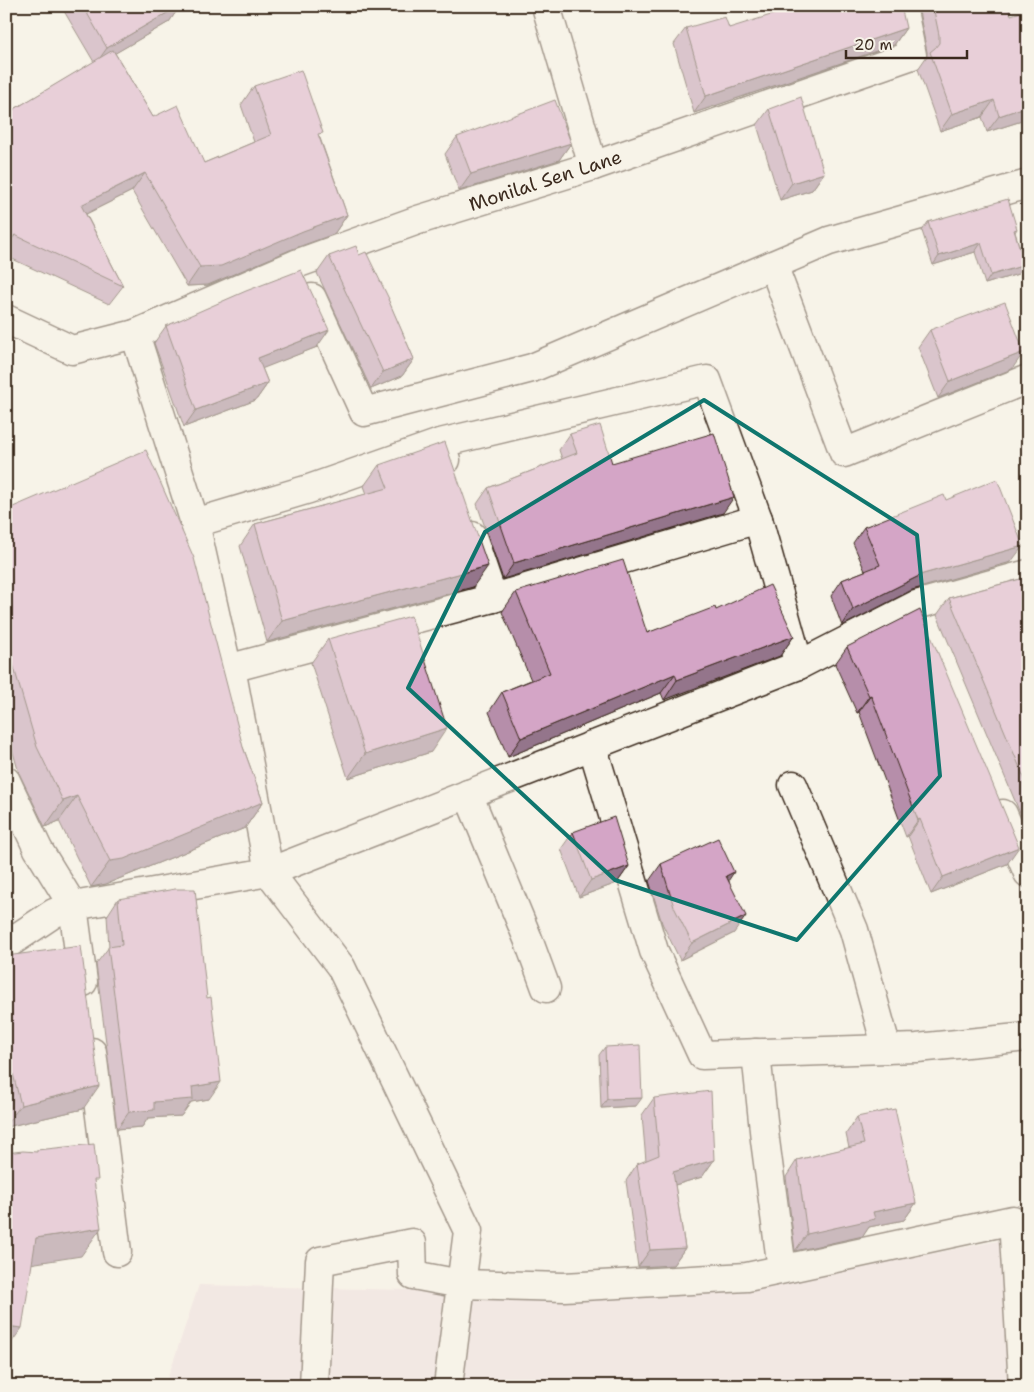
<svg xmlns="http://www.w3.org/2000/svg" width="1034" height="1392" viewBox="0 0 1034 1392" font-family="'Shantell Sans',sans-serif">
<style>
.built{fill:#ecdcde}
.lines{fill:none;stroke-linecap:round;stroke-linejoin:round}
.minor-casing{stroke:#3b2a1e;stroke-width:31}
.minor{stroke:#f7f3e8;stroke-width:28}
.wall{fill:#b68eaa;stroke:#3b2a1e}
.shaded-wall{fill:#94748b;stroke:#3b2a1e}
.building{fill:#d4a5c6;stroke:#3b2a1e}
.marked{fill:none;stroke:#0f766e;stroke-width:4;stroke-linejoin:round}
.labels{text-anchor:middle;stroke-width:4;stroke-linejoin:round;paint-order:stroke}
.street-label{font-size:19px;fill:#3b2a1e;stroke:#f7f3e8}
</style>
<rect width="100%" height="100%" fill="#f7f3e8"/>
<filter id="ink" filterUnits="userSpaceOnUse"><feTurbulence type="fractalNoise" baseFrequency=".02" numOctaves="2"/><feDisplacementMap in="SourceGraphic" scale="10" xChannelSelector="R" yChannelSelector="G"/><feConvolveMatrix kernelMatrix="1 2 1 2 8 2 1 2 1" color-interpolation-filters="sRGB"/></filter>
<g filter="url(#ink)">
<path class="built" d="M1002,1240L1010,1386H165L199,1285L493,1292L754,1288Z"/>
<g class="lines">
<g class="minor-casing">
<g id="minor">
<path d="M546,6L593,166"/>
<path d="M773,265L844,453L1028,379"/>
<path d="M312,298L364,412L532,368L829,241L1028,184"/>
<path d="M6,319L72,350L135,334L296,264L418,220L593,166L912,55L902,6"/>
<path d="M135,334L195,523L225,658L231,668L269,872L341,967L468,1231L448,1386"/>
<path d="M440,443L707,380L758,519L799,665"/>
<path d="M195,523L309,489L440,443L446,460"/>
<path d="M472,536L493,598"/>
<path d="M231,668L493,598L758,519"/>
<path d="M592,745L654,951L702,1055L917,1048L1028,1037"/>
<path d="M6,781L38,849L73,906L83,982"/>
<path d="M793,785L854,930L887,1049"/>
<path d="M468,794L528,939L546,988"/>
<path d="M1003,814L1028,873"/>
<path d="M6,945L54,913L73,906L269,872L799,665L916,605L1028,574"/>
<path d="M92,1052L117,1252"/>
<path d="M756,1053L765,1140L782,1269"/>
<path d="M314,1386L320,1261L412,1243L413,1275L461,1284L564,1287L747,1277L1013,1220L1023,1386"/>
</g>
</g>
<use href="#minor" class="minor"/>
</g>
<g class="wall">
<path d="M61,6H180L169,22L115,53L153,117L204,163L254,142L241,105L254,86L320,138L347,215L334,234L290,250L208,285L187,286L132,191L86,214L123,286L109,304L6,256V114L94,62Z"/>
<path d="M918,6H1008L1011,15L1028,31V119L987,132L982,117L940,131L918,69L927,56V52Z"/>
<path d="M686,28H906L894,45L694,113L674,44Z"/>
<path d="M769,109L824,173L812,190L780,200L757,125Z"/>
<path d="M457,137L571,143L559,160L459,191L445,154Z"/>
<path d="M928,222L1017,229L1015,232L1025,265L1018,274L985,284L975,252L933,265L922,231Z"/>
<path d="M359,255L388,300L414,359L402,376L371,389L317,273L329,256Z"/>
<path d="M166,326L317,347L262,368L268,383L256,400L184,427L154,343Z"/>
<path d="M930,330L1012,369L938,398L918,347Z"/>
<path d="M570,434L612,463L723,513L503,579L477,504L488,488L562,459L559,450Z"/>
<path d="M379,465L473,587L267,642L240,546L255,524L367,494L364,486Z"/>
<path d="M946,500L1011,562L912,590L842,626L831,596L842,580L865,571L853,543L864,527Z"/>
<path d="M6,510L243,747L263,802L245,828L106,884L91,887L59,821L45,827L19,773L6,729Z"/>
<path d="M1028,577V832L937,615L949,598Z"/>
<path d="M516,592L647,633L716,610L794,636L780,656L664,700L661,693L508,757L489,712L502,692L531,680L502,612Z"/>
<path d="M328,639L431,752L348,778L311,663Z"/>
<path d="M847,647L1007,864L931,894L908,836L906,837L859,712L857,713L835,664Z"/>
<path d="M573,832L629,866L617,883L579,897L561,849Z"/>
<path d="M661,864L729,880L734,933L680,960L662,923L649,881Z"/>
<path d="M118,899L209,1099L191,1102L181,1116L148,1118L142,1127L117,1129L96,964L109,947L107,916Z"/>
<path d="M6,956L83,1109L6,1127Z"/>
<path d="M605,1047L636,1106L601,1108L599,1055Z"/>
<path d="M654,1098L714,1160L702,1177L675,1185L685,1248L673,1265L638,1267L626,1181L637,1164L646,1161L642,1115Z"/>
<path d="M857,1117L916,1203L904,1220L869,1227L863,1236L795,1251L786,1177L797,1160L849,1148L846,1134Z"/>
</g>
<g class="shaded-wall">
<path d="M179,6H180L169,22L95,65L107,48Z"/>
<path d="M906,28L894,45L694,113L706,96Z"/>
<path d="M994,100L982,117L940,131L952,114Z"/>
<path d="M1028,106V119L987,132L999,116Z"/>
<path d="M571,143L559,160L459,191L471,174Z"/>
<path d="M145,173L132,191L68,223L81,205Z"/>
<path d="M824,173L812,190L780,200L792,183Z"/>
<path d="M347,215L334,234L290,250L208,285L187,286L200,267Z"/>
<path d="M15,235L6,248V241Z"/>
<path d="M981,243L975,252L933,265L939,256Z"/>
<path d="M1025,265L1018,274L985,284L991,275Z"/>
<path d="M329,330L317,347L246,375L258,358Z"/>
<path d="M1024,352L1012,369L938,398L950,381Z"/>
<path d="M414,359L402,376L371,389L383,372Z"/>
<path d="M268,383L256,400L184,427L196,410Z"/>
<path d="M734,497L723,513L503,579L514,563Z"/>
<path d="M1023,546L1011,562L912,590L842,626L853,609L923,574Z"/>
<path d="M488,566L473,587L267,642L282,621Z"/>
<path d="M794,636L780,656L664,700L677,680Z"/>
<path d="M675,674L661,693L508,757L521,738Z"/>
<path d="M871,695L859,712L857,713L869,696Z"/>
<path d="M447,728L431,752L348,778L365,754Z"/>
<path d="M77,796L59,821L45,827L63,801Z"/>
<path d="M263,802L245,828L106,884L91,887L110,861Z"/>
<path d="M920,819L908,836L906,837L918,820Z"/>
<path d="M1019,847L1007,864L931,894L943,877Z"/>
<path d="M629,866L617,883L579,897L591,880Z"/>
<path d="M734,872L723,889L726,876Z"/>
<path d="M746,916L734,933L680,960L692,943Z"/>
<path d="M13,1074L6,1084V1078L8,1075Z"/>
<path d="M221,1082L209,1099L191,1102L181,1116L148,1118L142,1127L117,1129L129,1112L192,1087Z"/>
<path d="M99,1086L83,1109L6,1127V1125L21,1105Z"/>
<path d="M642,1098L636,1106L601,1108L607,1099Z"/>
<path d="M714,1160L702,1177L661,1189L673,1172Z"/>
<path d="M916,1203L904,1220L869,1227L863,1236L795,1251L807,1234L873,1212Z"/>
<path d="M101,1228L81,1256L17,1266L36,1238Z"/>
<path d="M685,1248L673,1265L638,1267L650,1250Z"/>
<path d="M6,1326L22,1328L6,1350Z"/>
</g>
<g class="building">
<path d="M83,6H179L107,48Z"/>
<path d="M800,6H901L906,28L706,96L686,28L725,17L729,28Z"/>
<path d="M933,6H1008L1011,15L1021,12L1028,31V106L999,116L994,100L952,114L930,52L935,48L939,43V35Z"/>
<path d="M113,50L153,117L178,105L204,163L271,135L254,86L301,70L323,133L318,134L347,215L303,231L221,266L200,267L145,173L81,205L123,286L15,235L6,241V114Z"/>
<path d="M801,97L824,173L792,183L769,109Z"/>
<path d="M555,100L571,143L471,174L457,137Z"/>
<path d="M1008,199L1017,229L1014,230L1025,265L991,275L981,243L939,256L928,222Z"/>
<path d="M356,246L359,255L366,252L389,299H388L414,359L383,372L329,256Z"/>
<path d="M301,270L329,330L258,358L268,383L196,410L166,326L246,291Z"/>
<path d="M1005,302L1024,352L950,381L930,330Z"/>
<path d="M600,425L612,463L714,433L734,497L514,563L488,488L577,453L570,434Z"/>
<path d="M445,442L488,566L282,621L255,524L388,488L379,465Z"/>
<path d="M146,450L194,558L243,747L263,802L124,859L110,861L77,796L63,801L37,747L6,640V510Z"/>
<path d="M997,479L1023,546L923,574L853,609L842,580L880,565L864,527L944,495L946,500Z"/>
<path d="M623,560L647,633L715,607L716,610L770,585L794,636L677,680L675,674L521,738L502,692L550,673L516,592Z"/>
<path d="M1028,577V787L949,598Z"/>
<path d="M920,610L1019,847L943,877L920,819L918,820L871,695L869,696L847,647Z"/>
<path d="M411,616L447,728L365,754L328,639Z"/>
<path d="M614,817L629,866L591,880L573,832Z"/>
<path d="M718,838L734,872L726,876L746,916L692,943L674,907L661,864Z"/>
<path d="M175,889H195L207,998L211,997L221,1082L192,1087L193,1099L154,1102V1110L129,1112L108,947L122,945L118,899Z"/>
<path d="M81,946L99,1086L21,1105L13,1074L8,1075L6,1061V956Z"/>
<path d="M640,1045L642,1098L607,1099L605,1047Z"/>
<path d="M711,1091L714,1160L673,1172L685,1248L650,1250L637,1164L659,1155L654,1098Z"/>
<path d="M895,1109L916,1203L873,1212L875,1219L807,1234L797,1160L864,1144L857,1117Z"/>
<path d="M94,1144L98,1180H94L101,1228L36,1238L22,1328L6,1326V1153L23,1151L37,1152V1150Z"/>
</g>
</g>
<path d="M0 0H1034V1392H0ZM704,400L917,535L940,776L797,940L615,880L408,688L485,532Z" fill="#f7f3e8" fill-opacity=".55" fill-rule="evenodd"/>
<path class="marked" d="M704,400L917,535L940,776L797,940L615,880L408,688L485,532Z"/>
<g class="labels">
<g class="street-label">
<text transform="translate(545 180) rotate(-18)" y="7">Monilal Sen Lane</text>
</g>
</g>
<rect width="1034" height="1392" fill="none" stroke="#f7f3e8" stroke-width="25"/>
<rect x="12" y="12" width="1009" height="1367" fill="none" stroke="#3b2a1e" stroke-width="2" filter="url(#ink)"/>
<path d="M846 50v8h121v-8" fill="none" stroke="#3b2a1e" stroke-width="2.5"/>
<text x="854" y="50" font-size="15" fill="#3b2a1e" stroke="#f7f3e8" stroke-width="4" paint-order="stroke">20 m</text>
</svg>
